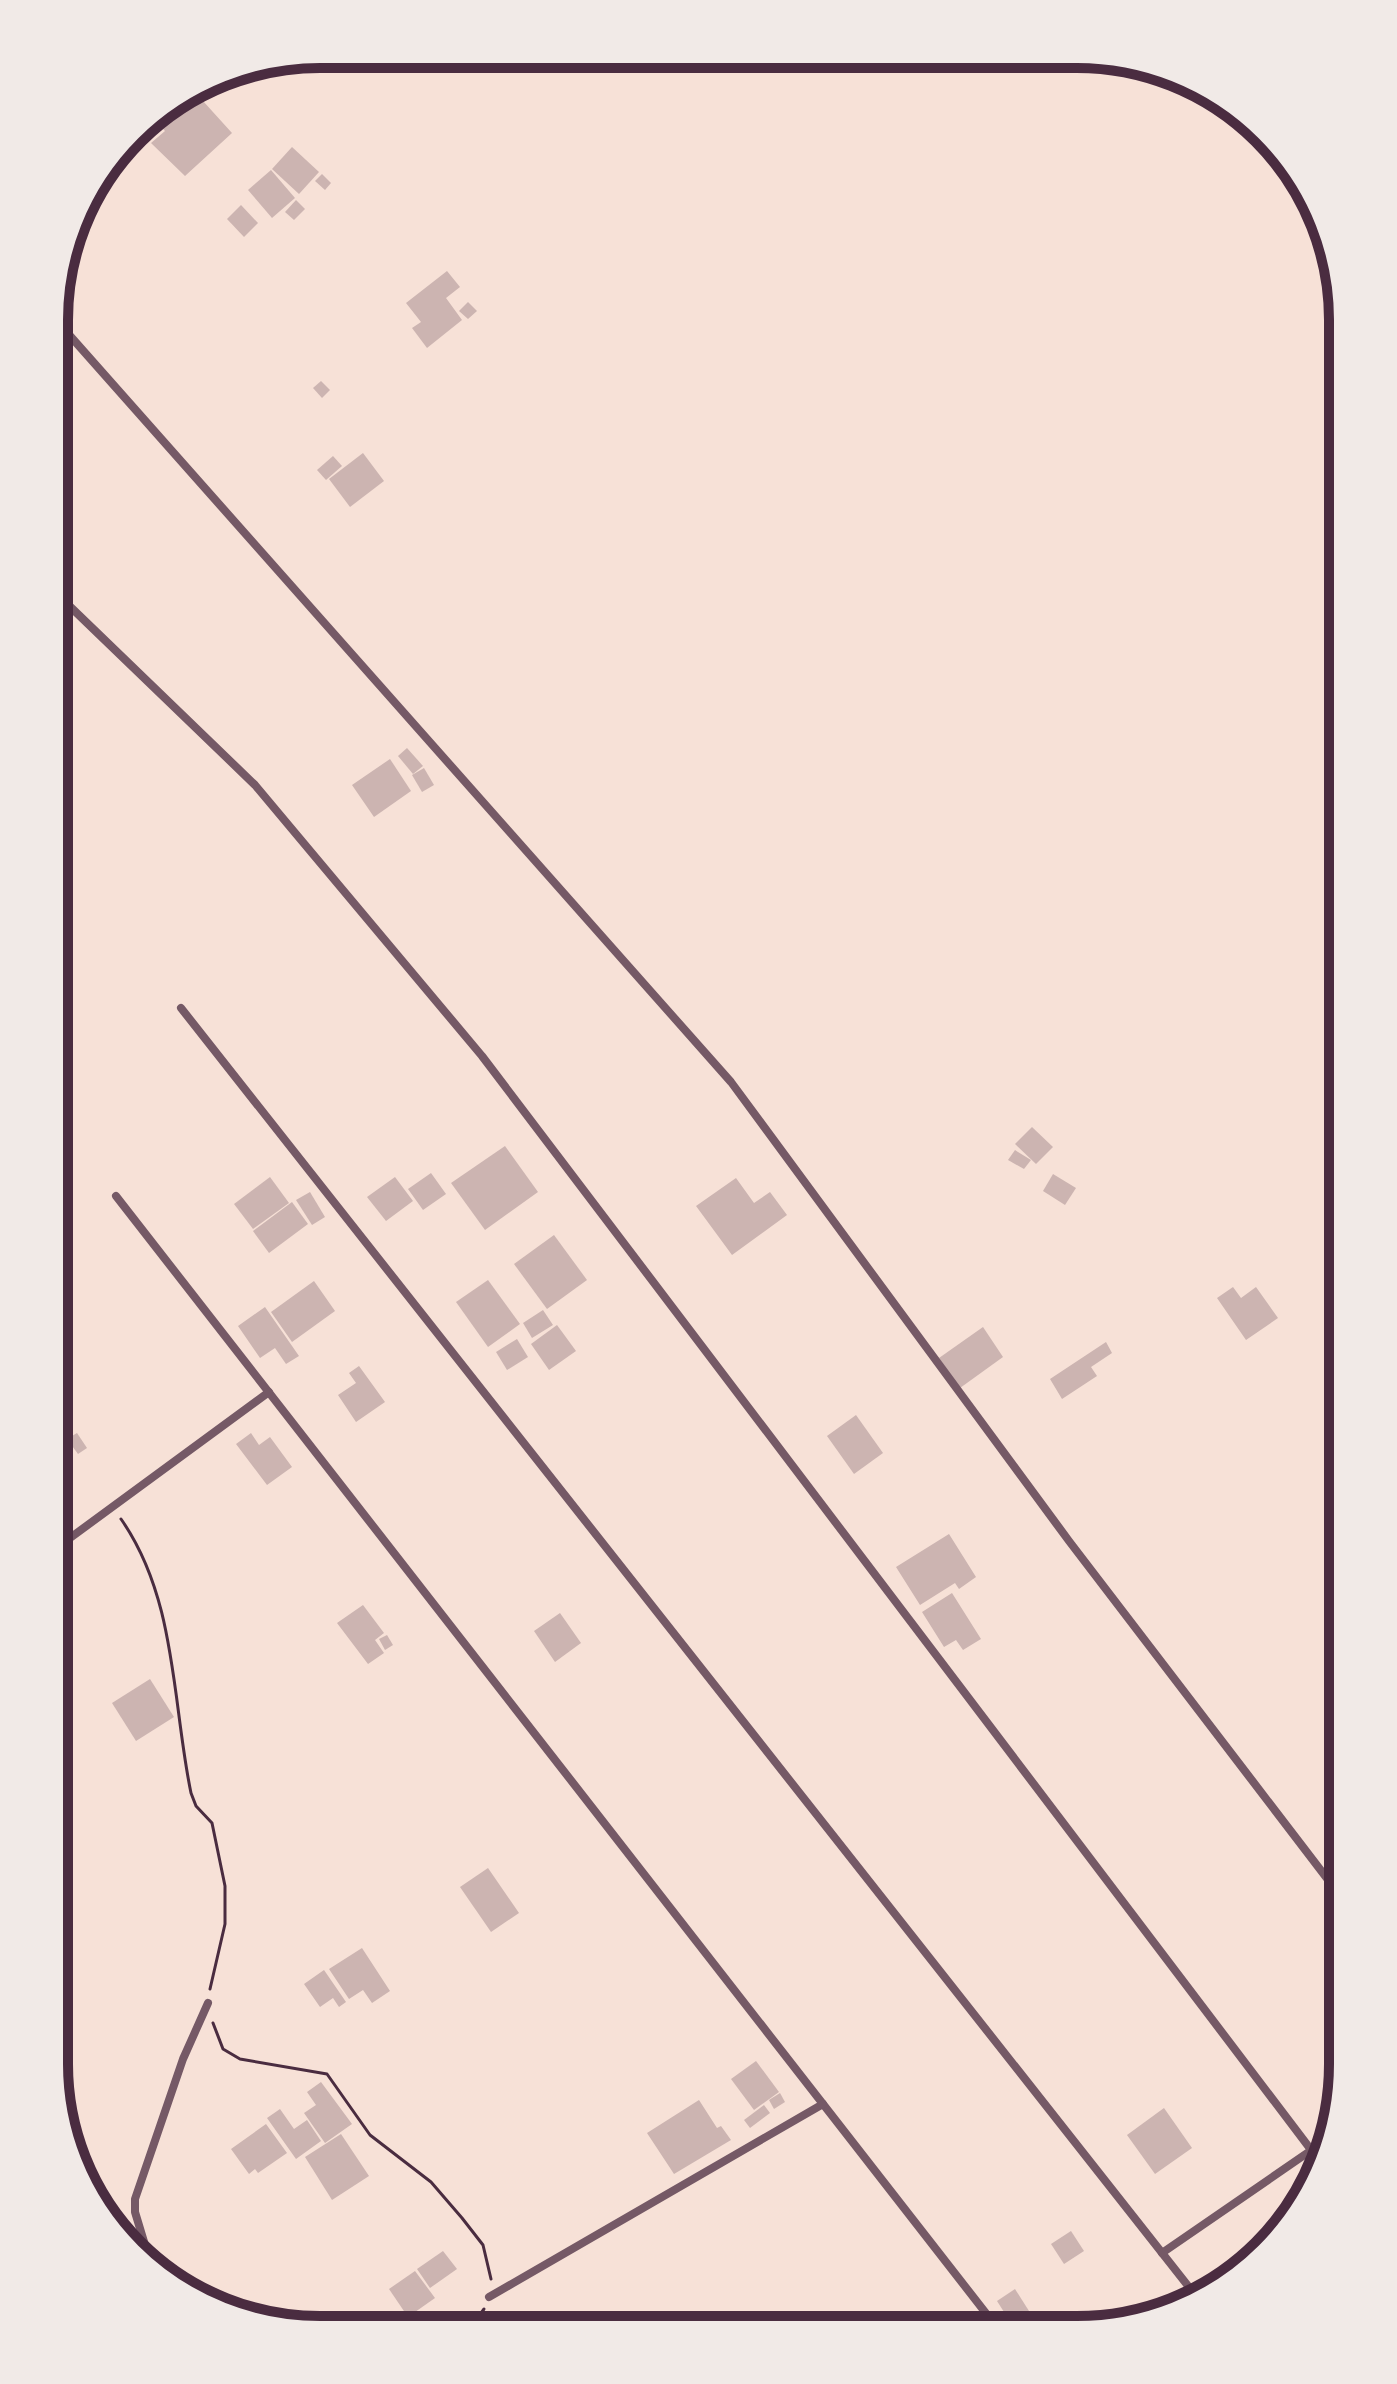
<svg xmlns="http://www.w3.org/2000/svg" width="1397" height="2384" viewBox="0 0 1397 2384" font-family="'Nunito Sans',sans-serif">
<style>
.building{fill:#ccb4b1}
.lines{fill:none;stroke-linecap:round;stroke-linejoin:round}
.path{stroke:#4a2c40;stroke-width:3}
.minor{stroke:#755966;stroke-width:8}
.rim{fill:none;stroke:#4a2c40;stroke-width:10}
</style>
<rect width="100%" height="100%" fill="#f7e1d7"/>
<g class="building">
<path d="M193,90L232,133L185,176L151,143L165,131L151,116Z"/>
<path d="M292,147L319,172L299,194L272,169Z"/>
<path d="M271,170L295,198L272,218L248,190Z"/>
<path d="M322,174L331,183L325,190L315,181Z"/>
<path d="M296,200L305,209L294,220L285,212Z"/>
<path d="M241,205L258,223L244,237L227,219Z"/>
<path d="M447,271L460,287L446,298L462,320L427,348L412,328L421,322L406,303Z"/>
<path d="M468,302L477,311L468,319L459,311Z"/>
<path d="M321,381L330,390L322,398L313,388Z"/>
<path d="M363,453L384,481L350,507L329,479Z"/>
<path d="M333,456L342,466L326,480L317,470Z"/>
<path d="M407,748L423,766L413,774L398,756Z"/>
<path d="M390,759L411,791L374,817L352,785Z"/>
<path d="M424,768L434,785L422,792L412,775Z"/>
<path d="M1032,1127L1053,1147L1036,1164L1015,1144Z"/>
<path d="M505,1146L538,1192L485,1230L451,1183Z"/>
<path d="M1015,1150L1031,1160L1024,1169L1008,1160Z"/>
<path d="M431,1173L446,1194L423,1210L408,1189Z"/>
<path d="M1053,1174L1076,1188L1065,1205L1043,1191Z"/>
<path d="M270,1177L289,1203L253,1229L234,1204Z"/>
<path d="M395,1177L413,1201L386,1221L367,1197Z"/>
<path d="M736,1178L754,1203L770,1192L787,1215L732,1255L696,1206Z"/>
<path d="M310,1192L325,1217L312,1225L296,1200Z"/>
<path d="M292,1202L308,1224L269,1253L253,1231Z"/>
<path d="M554,1235L587,1280L547,1309L514,1264Z"/>
<path d="M488,1280L520,1324L488,1347L456,1302Z"/>
<path d="M314,1281L335,1311L292,1342L271,1312Z"/>
<path d="M1233,1287L1241,1298L1256,1287L1278,1318L1246,1340L1217,1298Z"/>
<path d="M265,1307L299,1356L286,1364L275,1348L260,1358L238,1326Z"/>
<path d="M543,1310L553,1325L532,1338L523,1323Z"/>
<path d="M557,1325L576,1351L549,1370L531,1344Z"/>
<path d="M983,1327L1003,1357L960,1388L939,1358Z"/>
<path d="M517,1339L528,1357L507,1370L496,1352Z"/>
<path d="M1106,1342L1112,1353L1091,1367L1097,1376L1062,1399L1050,1379Z"/>
<path d="M359,1366L385,1402L356,1422L338,1395L356,1383L349,1373Z"/>
<path d="M856,1415L883,1453L854,1474L827,1436Z"/>
<path d="M77,1433L87,1448L78,1454L67,1439Z"/>
<path d="M251,1433L259,1445L270,1437L292,1467L267,1485L236,1444Z"/>
<path d="M949,1534L976,1577L959,1589L955,1583L920,1605L896,1567Z"/>
<path d="M952,1593L981,1639L963,1650L956,1640L944,1647L922,1612Z"/>
<path d="M363,1605L384,1633L375,1640L384,1653L368,1664L337,1623Z"/>
<path d="M560,1613L581,1643L555,1662L534,1631Z"/>
<path d="M387,1635L393,1645L385,1650L379,1639Z"/>
<path d="M150,1679L174,1717L136,1741L112,1703Z"/>
<path d="M488,1868L519,1913L491,1932L460,1887Z"/>
<path d="M362,1948L390,1991L372,2003L363,1990L349,1999L329,1969Z"/>
<path d="M324,1970L346,2002L339,2007L333,1998L320,2007L304,1984Z"/>
<path d="M756,2061L779,2092L754,2110L731,2079Z"/>
<path d="M321,2082L352,2124L325,2143L304,2113L316,2105L307,2092Z"/>
<path d="M780,2093L785,2102L774,2109L769,2100Z"/>
<path d="M699,2100L717,2128L721,2126L731,2140L674,2174L647,2133Z"/>
<path d="M764,2105L770,2113L750,2128L744,2120Z"/>
<path d="M1164,2108L1192,2148L1155,2174L1127,2135Z"/>
<path d="M280,2109L294,2129L307,2120L321,2141L296,2159L267,2118Z"/>
<path d="M266,2124L287,2153L258,2173L255,2169L249,2174L231,2149Z"/>
<path d="M341,2134L369,2176L332,2200L305,2157Z"/>
<path d="M1071,2231L1084,2251L1064,2264L1051,2244Z"/>
<path d="M443,2251L457,2269L430,2288L417,2269Z"/>
<path d="M415,2271L435,2298L408,2317L389,2289Z"/>
<path d="M1015,2289L1029,2311L1011,2323L997,2301Z"/>
<path d="M431,2312L436,2320L420,2328L415,2321Z"/>
</g>
<g class="lines">
<g class="path">
<path d="M121,1519C177,1599 172,1702 191,1793L196,1806L212,1823L225,1886V1924L210,1989"/>
<path d="M213,2023L223,2049L240,2059L327,2074L370,2135L431,2182L462,2218L483,2245L491,2279"/>
<path d="M470,2328L484,2309"/>
</g>
<g class="minor">
<path d="M56,320L731,1082L1069,1541L1342,1898"/>
<path d="M56,593L255,785L482,1056L1321,2163"/>
<path d="M181,1008L1196,2296"/>
<path d="M116,1196L999,2330"/>
<path d="M55,1549L269,1392"/>
<path d="M1162,2253L1332,2136"/>
<path d="M151,2265L135,2212V2199L183,2059L208,2003"/>
<path d="M489,2297L823,2104"/>
</g>
</g>
<path d="M0 0H1397V2384H0ZM320 68H1077A252 252 0 0 1 1329 320V2064A252 252 0 0 1 1077 2316H320A252 252 0 0 1 68 2064V320A252 252 0 0 1 320 68Z" fill="#f1eae7" fill-rule="evenodd"/>
<path class="rim" d="M320 68H1077A252 252 0 0 1 1329 320V2064A252 252 0 0 1 1077 2316H320A252 252 0 0 1 68 2064V320A252 252 0 0 1 320 68Z"/>
</svg>
